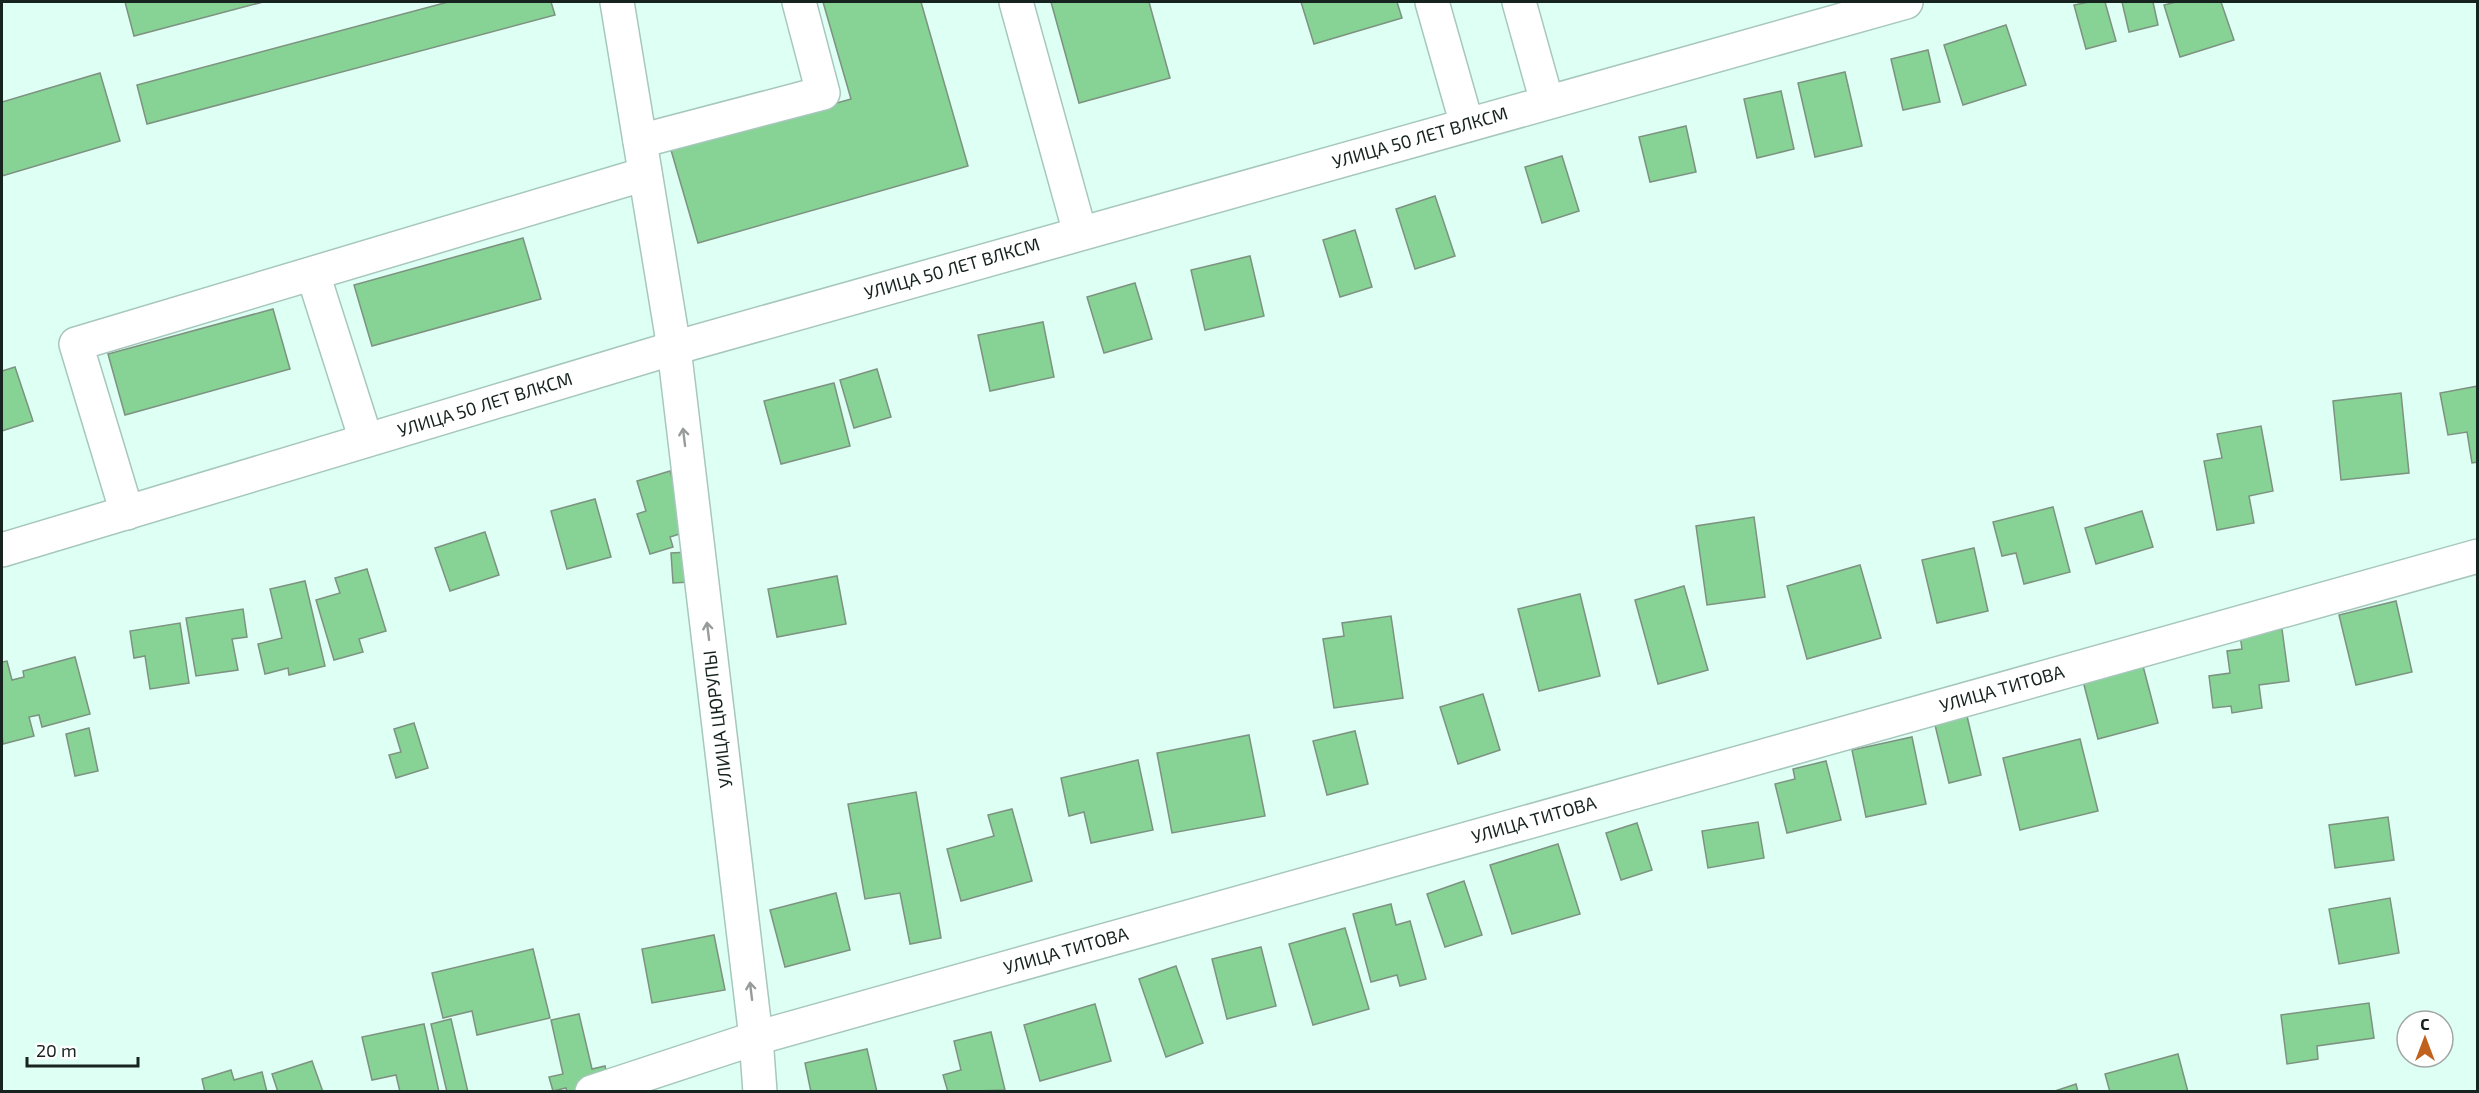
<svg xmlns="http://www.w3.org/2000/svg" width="2479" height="1093" viewBox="0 0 2479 1093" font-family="'Exo 2',sans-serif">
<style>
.building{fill:#86d395;stroke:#7d9280;stroke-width:1.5}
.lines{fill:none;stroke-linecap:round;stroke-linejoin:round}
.minor-casing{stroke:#a7c7bd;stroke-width:36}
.minor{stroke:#fff;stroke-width:33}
.oneway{stroke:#979c9a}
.labels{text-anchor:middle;stroke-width:5;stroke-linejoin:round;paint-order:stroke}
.street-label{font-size:18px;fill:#17231f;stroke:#fff}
</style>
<rect width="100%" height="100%" fill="#defff4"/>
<g class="building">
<path d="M125,2H263L134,36Z"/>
<path d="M448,2H551L555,15L147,124L137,85Z"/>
<path d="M823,2H921L968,166L698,243L671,150L851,99Z"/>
<path d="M1051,2H1149L1170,78L1079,103Z"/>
<path d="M1301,2H1397L1402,18L1314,44Z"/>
<path d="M2089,2H2105L2116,41L2086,49L2074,5Z"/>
<path d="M2122,2H2153L2158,25L2129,32Z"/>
<path d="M2176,2H2221L2234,40L2180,57L2164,5Z"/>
<path d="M2006,25L2026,85L1963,105L1944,45Z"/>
<path d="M1928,50L1940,102L1903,110L1891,59Z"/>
<path d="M1845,72L1862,146L1815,157L1798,83Z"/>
<path d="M100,73L120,141L2,176V102Z"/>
<path d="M1781,91L1794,149L1757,158L1744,99Z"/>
<path d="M1686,126L1696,172L1650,182L1639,137Z"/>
<path d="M1562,156L1579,211L1542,223L1525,167Z"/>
<path d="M1435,196L1455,256L1415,269L1396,209Z"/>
<path d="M1355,230L1372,287L1340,297L1323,240Z"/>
<path d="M523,238L541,299L372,346L354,285Z"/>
<path d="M1250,256L1264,316L1205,330L1191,270Z"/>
<path d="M1135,283L1152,339L1104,353L1087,297Z"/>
<path d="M273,309L290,369L125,415L108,354Z"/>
<path d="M1043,322L1054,377L990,391L978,335Z"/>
<path d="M15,367L33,421L2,431V371Z"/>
<path d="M877,369L891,417L854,428L840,380Z"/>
<path d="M834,383L850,446L781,464L764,401Z"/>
<path d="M2478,386V462L2472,463L2467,432L2448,435L2440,393Z"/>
<path d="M2401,393L2409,473L2341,480L2333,401Z"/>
<path d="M2261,426L2273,491L2249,496L2254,523L2217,530L2204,461L2222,458L2217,434Z"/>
<path d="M670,471L689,531L670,537L673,547L650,554L637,514L646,511L637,481Z"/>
<path d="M595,499L611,557L567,569L551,511Z"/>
<path d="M2053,507L2070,572L2024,584L2016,553L2002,556L1993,522Z"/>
<path d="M2142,511L2153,547L2096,564L2085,528Z"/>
<path d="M1754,517L1765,597L1707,605L1696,526Z"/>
<path d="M485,532L499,575L450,591L435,548Z"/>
<path d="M1974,548L1988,611L1937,623L1922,560Z"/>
<path d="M688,552L690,582L673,583L671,553Z"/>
<path d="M1860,565L1881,638L1807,659L1787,586Z"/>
<path d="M367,569L386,631L359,639L363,652L334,660L316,600L340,593L335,578Z"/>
<path d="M837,576L846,624L777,637L768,589Z"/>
<path d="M305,581L325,666L289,675L288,668L265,674L258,644L282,638L270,589Z"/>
<path d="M1684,586L1708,670L1658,684L1635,600Z"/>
<path d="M1580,594L1600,676L1539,691L1518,609Z"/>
<path d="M2396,601L2412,672L2356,685L2339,615Z"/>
<path d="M243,609L247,637L232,639L238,670L196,676L186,618Z"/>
<path d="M1391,616L1403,698L1334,708L1323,639L1344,636L1342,623Z"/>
<path d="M180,623L189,683L150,689L145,656L134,658L130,631Z"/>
<path d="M2282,629L2289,681L2259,685L2262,708L2232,713L2231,706L2213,708L2209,676L2230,673L2227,651L2242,649L2240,635Z"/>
<path d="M75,657L90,714L42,727L39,715L29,717L34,736L3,744L2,736V662L7,661L12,680L24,677L23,671Z"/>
<path d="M2143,666L2158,723L2098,739L2083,681Z"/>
<path d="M1483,694L1500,750L1458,764L1440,707Z"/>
<path d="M1967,716L1981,775L1949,783L1935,725Z"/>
<path d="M414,723L428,768L396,778L389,755L401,752L394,729Z"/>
<path d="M89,728L98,771L75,776L66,734Z"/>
<path d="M1355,731L1368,784L1327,795L1313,741Z"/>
<path d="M1249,735L1265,816L1172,833L1157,753Z"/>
<path d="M1912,737L1926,804L1866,817L1852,750Z"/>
<path d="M2080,739L2098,811L2020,830L2003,758Z"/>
<path d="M1138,760L1153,830L1091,843L1084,812L1069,816L1061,778Z"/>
<path d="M1826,761L1841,820L1787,833L1775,784L1795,779L1793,769Z"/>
<path d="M916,792L941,938L910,944L900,893L865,899L848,804Z"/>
<path d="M1012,809L1032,881L961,901L947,849L994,836L988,815Z"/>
<path d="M2388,817L2394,860L2335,868L2329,825Z"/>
<path d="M1758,822L1764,858L1708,868L1702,831Z"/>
<path d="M1637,823L1652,870L1621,880L1606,833Z"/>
<path d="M1558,844L1580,914L1512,934L1490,865Z"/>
<path d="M1464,881L1482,935L1445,947L1427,894Z"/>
<path d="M836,893L850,950L785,967L770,910Z"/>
<path d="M2390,898L2399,953L2339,964L2329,909Z"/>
<path d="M1391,904L1396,925L1410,921L1426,979L1400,986L1397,975L1371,982L1353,914Z"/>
<path d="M1345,928L1369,1009L1313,1025L1289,944Z"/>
<path d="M714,935L725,990L652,1003L642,949Z"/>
<path d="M1261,947L1276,1006L1227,1019L1212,959Z"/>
<path d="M533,949L550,1018L477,1035L472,1011L443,1018L432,973Z"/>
<path d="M1176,966L1203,1043L1166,1057L1139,979Z"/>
<path d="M2369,1003L2374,1038L2317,1046L2318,1059L2287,1064L2281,1015Z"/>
<path d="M1095,1004L1111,1061L1040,1081L1024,1025Z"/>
<path d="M579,1014L592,1069L605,1066L609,1083L573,1092H567L566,1088L553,1091L549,1077L563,1074L551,1020Z"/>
<path d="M451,1019L468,1092H447L431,1024Z"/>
<path d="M424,1024L439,1092H400L396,1075L372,1080L362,1037Z"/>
<path d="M991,1032L1005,1090L948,1092L943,1075L961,1070L954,1041Z"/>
<path d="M867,1049L877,1092H811L805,1063Z"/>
<path d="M2178,1054L2188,1092H2110L2105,1074Z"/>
<path d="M312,1061L323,1092H278L272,1074Z"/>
<path d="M231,1070L234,1080L262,1072L267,1092H205L202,1079Z"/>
<path d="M2076,1084L2078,1092H2052Z"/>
</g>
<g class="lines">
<g class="minor-casing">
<g id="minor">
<path d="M617,2L674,348L756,1038L760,1092"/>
<path d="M1016,2L1080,233"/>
<path d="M1432,2L1467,125"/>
<path d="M1519,2L1547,102"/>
<path d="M640,141L823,93L799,2"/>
<path d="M313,274L366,440"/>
<path d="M127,513L76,344L645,174"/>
<path d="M2,550L674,348L1906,2"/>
<path d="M592,1092L756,1038L2478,556"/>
</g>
</g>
<use href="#minor" class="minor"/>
</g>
<defs><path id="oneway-shaft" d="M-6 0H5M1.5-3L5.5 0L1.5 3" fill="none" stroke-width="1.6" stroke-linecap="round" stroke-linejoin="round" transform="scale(1.5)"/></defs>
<g class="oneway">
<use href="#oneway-shaft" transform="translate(684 437) rotate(-97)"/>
<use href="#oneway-shaft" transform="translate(708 631) rotate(-97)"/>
<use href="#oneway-shaft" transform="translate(751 991) rotate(-97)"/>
</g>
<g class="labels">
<g class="street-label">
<text transform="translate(1420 138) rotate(-16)" y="6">УЛИЦА 50 ЛЕТ ВЛКСМ</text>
<text transform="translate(952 269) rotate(-16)" y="6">УЛИЦА 50 ЛЕТ ВЛКСМ</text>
<text transform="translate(485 405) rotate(-17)" y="6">УЛИЦА 50 ЛЕТ ВЛКСМ</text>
<text transform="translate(2002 689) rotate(-16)" y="6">УЛИЦА ТИТОВА</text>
<text transform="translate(718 719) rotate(-97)" y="6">УЛИЦА ЦЮРУПЫ</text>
<text transform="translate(1534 820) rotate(-16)" y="6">УЛИЦА ТИТОВА</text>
<text transform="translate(1066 951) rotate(-16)" y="6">УЛИЦА ТИТОВА</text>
</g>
</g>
<rect width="2479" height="1093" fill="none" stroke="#17231f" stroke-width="6"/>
<g transform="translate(2425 1039)"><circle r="28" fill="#ffffff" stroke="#a2a7a5" stroke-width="1.5"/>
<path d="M0-4.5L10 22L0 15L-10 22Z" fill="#c1611e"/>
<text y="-9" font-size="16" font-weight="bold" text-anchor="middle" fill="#17231f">С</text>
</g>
<path d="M27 1057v9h111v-9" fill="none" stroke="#17231f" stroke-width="3"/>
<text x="36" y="1057" font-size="18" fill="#17231f" stroke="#ffffff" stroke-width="4.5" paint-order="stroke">20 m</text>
</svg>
